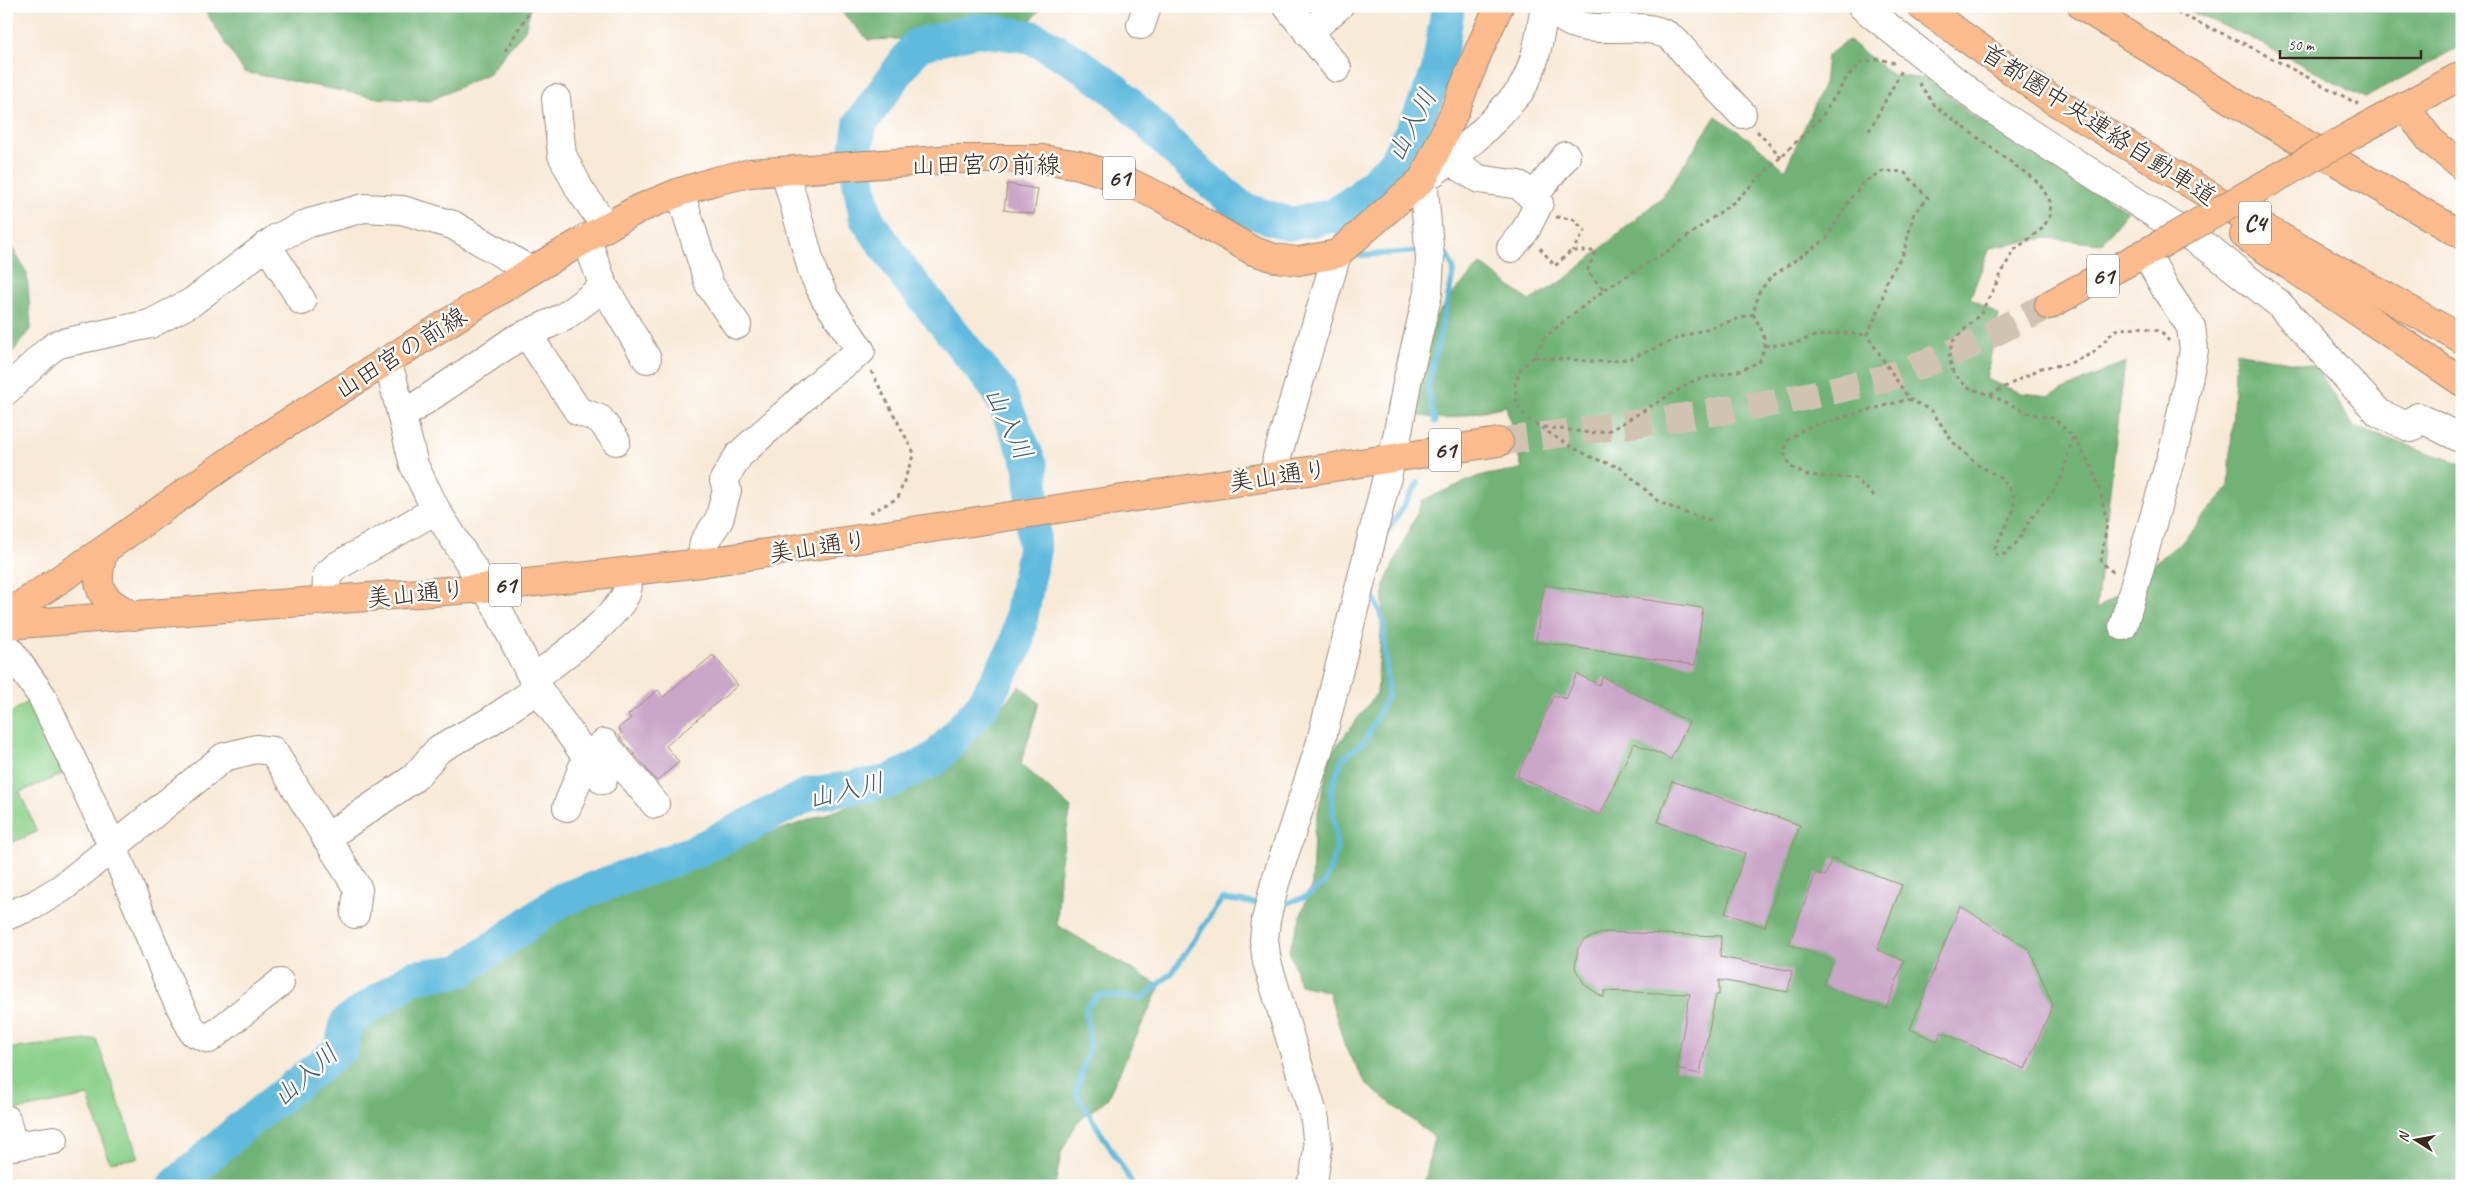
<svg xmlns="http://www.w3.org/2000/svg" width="2468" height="1192" viewBox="0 0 2468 1192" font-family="Caveat,'Klee One',sans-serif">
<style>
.green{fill:#8cd18b;stroke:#647e54}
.forest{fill:#71b377;stroke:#566e4a}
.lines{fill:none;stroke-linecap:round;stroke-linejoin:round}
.stream{stroke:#5fbadd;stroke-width:5.5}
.river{stroke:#5fbadd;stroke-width:34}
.building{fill:#caa6c8}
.major-tunnel{stroke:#d1c3b1;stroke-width:28;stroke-dasharray:28 14;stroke-linecap:butt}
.minor-casing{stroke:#998a7a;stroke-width:30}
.major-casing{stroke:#998a7a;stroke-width:30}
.highway-casing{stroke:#998a7a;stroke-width:30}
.path{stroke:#998a7a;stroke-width:3;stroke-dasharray:4 4;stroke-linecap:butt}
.minor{stroke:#fff;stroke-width:28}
.major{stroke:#fbbb8c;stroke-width:28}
.highway{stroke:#fbbb8c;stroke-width:28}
.major-bridge-casing{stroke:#998a7a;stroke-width:30;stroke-linecap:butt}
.major-bridge{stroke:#fbbb8c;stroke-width:28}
.labels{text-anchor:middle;stroke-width:5;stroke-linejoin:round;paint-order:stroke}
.shield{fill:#fff;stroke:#766a62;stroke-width:1}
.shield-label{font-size:24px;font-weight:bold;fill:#3b2a1e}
.street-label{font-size:25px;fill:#3b2a1e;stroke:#fff}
.water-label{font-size:26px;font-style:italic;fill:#485c61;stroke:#fff}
</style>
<rect width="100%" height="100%" fill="#fff"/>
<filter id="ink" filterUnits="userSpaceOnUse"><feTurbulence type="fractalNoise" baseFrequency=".02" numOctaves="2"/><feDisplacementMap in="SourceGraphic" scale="10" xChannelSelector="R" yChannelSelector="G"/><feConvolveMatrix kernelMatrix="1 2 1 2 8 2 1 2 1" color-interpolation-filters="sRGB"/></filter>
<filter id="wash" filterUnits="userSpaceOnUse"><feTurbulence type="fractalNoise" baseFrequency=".0096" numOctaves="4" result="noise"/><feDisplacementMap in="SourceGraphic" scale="20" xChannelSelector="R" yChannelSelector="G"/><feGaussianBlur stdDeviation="1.12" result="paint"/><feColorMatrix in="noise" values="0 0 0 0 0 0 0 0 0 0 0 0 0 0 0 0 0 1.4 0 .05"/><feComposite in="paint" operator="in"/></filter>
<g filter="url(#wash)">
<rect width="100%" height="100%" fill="#f7e9d6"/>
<g class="green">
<path d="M36,696L71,771L20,792L37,832L6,845V716Z"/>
<path d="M96,1039L139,1158L109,1162L88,1096L17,1110L6,1103V1049Z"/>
</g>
<g class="forest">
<path d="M202,6H531L525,30L489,73L430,101L378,98L244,72Z"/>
<path d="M836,6H1043L1018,35L868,40Z"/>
<path d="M2178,6H2462V45L2365,98L2249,37Z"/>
<path d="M1848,40L1893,75L1933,80L1969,114L2039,154L2128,211L2101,244L2046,238L1990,248L1970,298L1999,315L1986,379L2021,393L2050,396L2125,362L2096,610L2184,540L2229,487L2236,352L2316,367L2354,427L2462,464V1186H1424L1434,1137L1367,1085L1345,1047L1329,992L1300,985L1289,950L1312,883L1314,831L1330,755L1377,693L1384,585L1423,500L1479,476L1522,469L1506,406L1445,419L1413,415L1429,325L1457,289L1481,264L1529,301L1564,280L1663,196L1716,116L1753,142L1785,170L1824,84L1827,56Z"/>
<path d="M6,237L27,273L31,328L6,361Z"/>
<path d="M1020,686L1039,703L1021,764L1071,808L1061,860L1057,925L1160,986L1107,1099L1077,1122L1061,1153L1055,1186H179L189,1181L259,1125L360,1028L419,991L518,943L583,898L936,776Z"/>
</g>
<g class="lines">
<g class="stream">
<path d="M1333,216L1341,241"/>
<path d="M1350,252L1354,256L1421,251"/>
<path d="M1435,422L1428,388L1454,270L1447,255L1438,251"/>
<path d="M1384,537L1418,483"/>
<path d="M1278,906L1305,897L1325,883L1337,849L1331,790L1342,759L1365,741L1388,694L1383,621L1370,586"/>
<path d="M1134,1186L1076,1093L1090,1045L1086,1008L1099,995L1143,998L1172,973L1222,899L1262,904"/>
</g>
<path class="river" d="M174,1186L243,1126L341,1049L347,1022L413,977L461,971L561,900L694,852L810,794L888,782L935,759L982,706L1016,646L1034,549L1031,466L999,391L904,273L866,218L855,160L860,124L917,45L978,30L1032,37L1079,64L1116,91L1196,170L1243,209L1289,224L1333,216L1360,197L1394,164L1418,119L1438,71L1447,14L1446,6"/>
</g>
<g id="blocks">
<g class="building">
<path d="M1007,184L1038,189L1034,214L1004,210Z"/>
<path d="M1544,585L1703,608L1695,665L1536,642Z"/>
<path d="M713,655L738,685L666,746L679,762L657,781L619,736L622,733L618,728L631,718L628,715L658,690L663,697Z"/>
<path d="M1577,674L1599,685L1603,677L1689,722L1671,759L1634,743L1600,815L1517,776L1554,695L1566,699Z"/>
<path d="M1672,781L1800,825L1765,927L1725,913L1745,853L1658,822Z"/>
<path d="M1832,858L1902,885L1877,950L1904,960L1886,1009L1823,985L1832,961L1789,944L1816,873L1825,876Z"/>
<path d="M1960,906L2029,949L2053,1005L2025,1069L1941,1032L1937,1041L1910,1029Z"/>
<path d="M1605,932L1721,936L1720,957L1792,971L1788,992L1719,980V995H1716L1700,1074L1676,1069L1690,994L1604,991V998L1585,985L1575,968L1578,948L1584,940Z"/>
</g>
</g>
</g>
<g filter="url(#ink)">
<use href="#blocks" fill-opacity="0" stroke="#998a7a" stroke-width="1"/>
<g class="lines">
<path class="major-tunnel" d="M1499,442L1682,417L1789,400L1884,379L1960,350L2049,305"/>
<g class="minor-casing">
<g id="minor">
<path d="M1287,6L1337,68"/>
<path d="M1551,6C1579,46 1633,15 1669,36C1677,41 1684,52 1690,58C1707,77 1725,96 1742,114"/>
<path d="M1862,6L1984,104L2211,250L2278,303L2379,413L2411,428L2418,417L2462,439"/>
<path d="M1141,25L1147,6"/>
<path d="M1308,33L1339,6"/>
<path d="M556,99L562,155L580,190L606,227"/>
<path d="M1451,161L1479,179L1519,185L1539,203L1525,231L1511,248"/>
<path d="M680,192L709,284L737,325"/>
<path d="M1533,197L1566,156"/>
<path d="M586,238L604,287L647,359"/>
<path d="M267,245L302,301"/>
<path d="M527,334L578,411L600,419L616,441"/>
<path d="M384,362L392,377L414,465L436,510L496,605L538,689L603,780"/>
<path d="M6,391L48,351L58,344L150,324L192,302L277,238L309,223L364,208L402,210L453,225L531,271"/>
<path d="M402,416L514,340L564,317L604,287"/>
<path d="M1275,475L1277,457L1337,254"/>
<path d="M701,563L704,542L719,520L727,490L724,480L739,455L823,380L861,351L825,298L813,273L785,171"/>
<path d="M326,600L327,575L337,566L436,510"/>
<path d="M2123,626L2176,440L2194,350L2191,327L2166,290L2146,253"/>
<path d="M6,645L42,696L113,847L172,990L193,1032L209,1039L280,983"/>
<path d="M533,679C556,661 618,618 627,591C629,586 627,577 627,572"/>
<path d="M567,807L586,759L604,743L655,804"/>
<path d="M326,838L414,778L439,749L489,722L538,689"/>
<path d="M6,916L34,905L62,888L224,757L256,749L273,751L358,889L355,914"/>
<path d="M6,1119L13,1146"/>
<path d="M6,1147L54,1140"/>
<path d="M1310,1186L1314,1176L1318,1148L1315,1120L1267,962L1264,940L1266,920L1275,883L1320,745L1397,437L1408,378L1428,293L1430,258L1423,179C1453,160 1478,138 1502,111C1507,105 1515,98 1520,91C1536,66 1540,35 1545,6"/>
</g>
</g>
<g class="major-casing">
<g id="major">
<path d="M2357,132L2462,75"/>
<path d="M2049,305L2156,247"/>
<path d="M104,550C93,587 98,599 134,616"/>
<path d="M6,615L104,550L254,444L531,271L636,210L680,192L715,181L750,173L955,159H1042L1079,165L1120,178L1162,198L1253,251L1275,258L1298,261L1337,254L1423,179L1453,115L1479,50L1499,6"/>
<path d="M6,625L484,588L701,563L1499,442"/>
</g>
</g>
<g class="highway-casing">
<g id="highway">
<path d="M1921,6L2053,100L2255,223L2462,339"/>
<path d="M2082,6L2239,105L2462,235"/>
<path d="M2404,106L2431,141L2462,166"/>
<path d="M2244,235L2462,382"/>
</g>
</g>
<g class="path">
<path d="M2162,6L2241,42L2360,105"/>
<path d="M505,51L533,6"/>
<path d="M1919,83L1935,106L2039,183L2050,201L2051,214L2043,228L2013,251L1981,313L1952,342L1949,358L1954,374L1967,387L1990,395L2041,368L2068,364L2093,353L2115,330L2139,327L2160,331L2169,341"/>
<path d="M1757,131L1782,158"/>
<path d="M1869,131L1903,68"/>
<path d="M1556,217L1573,219L1585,231L1572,251"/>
<path d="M1540,248L1555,266L1571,251H1596L1587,271L1604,290"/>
<path d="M1765,346L1795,343L1815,336L1844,333L1867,335"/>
<path d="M1534,357L1605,362L1632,358L1681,337L1753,314L1759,292L1771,277L1826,239L1851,198L1865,181L1883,171L1904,172L1928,198L1914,213L1904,252L1887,279L1880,307L1867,335L1909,399L1932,411L1953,442L1978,465L2001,478L2013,493L2014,509L1994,550L1997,555L2005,554L2018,541L2031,518L2050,496L2062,476L2073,436"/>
<path d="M1990,395L2031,414L2053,418L2073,436L2092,468L2100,490L2107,523L2101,562L2113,572L2116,571"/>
<path d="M1544,427L1591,433L1611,430L1695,380L1738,371L1759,362C1768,340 1765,335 1753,314"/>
<path d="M1874,496L1855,478L1806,475L1791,467L1784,453L1788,440L1805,428L1909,399"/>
<path d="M870,513L898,498L914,453L871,371"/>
<path d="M1711,520L1682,512L1658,501L1621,468L1593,458L1566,444L1528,419L1517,404L1515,384L1521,368L1534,357L1544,338L1562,323L1604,290L1669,250L1734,202L1820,119L1848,76L1862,62L1879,59L1895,63"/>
</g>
<use href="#minor" class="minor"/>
<use href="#major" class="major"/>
<use href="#highway" class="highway"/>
<g class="major-bridge-casing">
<path id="major-bridge" d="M2156,247L2357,132"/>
</g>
<use href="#major-bridge" class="major-bridge"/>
</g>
</g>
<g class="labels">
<g class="shield">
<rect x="1103" y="156.5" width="32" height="43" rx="4"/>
<rect x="2239" y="201.5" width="32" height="43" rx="4"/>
<rect x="2087" y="254.5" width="32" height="43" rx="4"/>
<rect x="1429" y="428.5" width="32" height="43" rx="4"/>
<rect x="489" y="563.5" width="32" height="43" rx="4"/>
</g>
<g class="shield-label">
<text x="1119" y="186">61</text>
<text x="2255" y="231">C4</text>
<text x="2103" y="284">61</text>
<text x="1445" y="458">61</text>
<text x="505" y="593">61</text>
</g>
<g class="street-label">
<text transform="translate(2099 124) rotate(33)" y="9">首都圏中央連絡自動車道</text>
<text x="986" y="173">山田宮の前線</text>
<text transform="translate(400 352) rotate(-32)" y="9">山田宮の前線</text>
<text transform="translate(1278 475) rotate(-8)" y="9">美山通り</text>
<text transform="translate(818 546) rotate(-8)" y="9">美山通り</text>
<text transform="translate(416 593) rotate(-5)" y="9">美山通り</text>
</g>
<g class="water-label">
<text transform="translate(1411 125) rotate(-62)" y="9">山入川</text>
<text transform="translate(1009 423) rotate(65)" y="9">山入川</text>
<text transform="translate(846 790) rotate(-13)" y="9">山入川</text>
<text transform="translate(305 1075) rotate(-42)" y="9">山入川</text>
</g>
</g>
<rect width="2468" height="1192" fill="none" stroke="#fff" stroke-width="25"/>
<g transform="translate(2416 1140) rotate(281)" stroke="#ffffff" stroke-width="4" paint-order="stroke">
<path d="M0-4L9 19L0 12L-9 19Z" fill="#3b2a1e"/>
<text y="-8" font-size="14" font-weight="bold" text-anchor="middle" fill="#3b2a1e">N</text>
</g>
<path d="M2280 50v8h141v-8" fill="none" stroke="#3b2a1e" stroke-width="2.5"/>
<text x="2288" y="50" font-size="15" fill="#3b2a1e" stroke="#ffffff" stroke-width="4" paint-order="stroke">50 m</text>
</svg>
